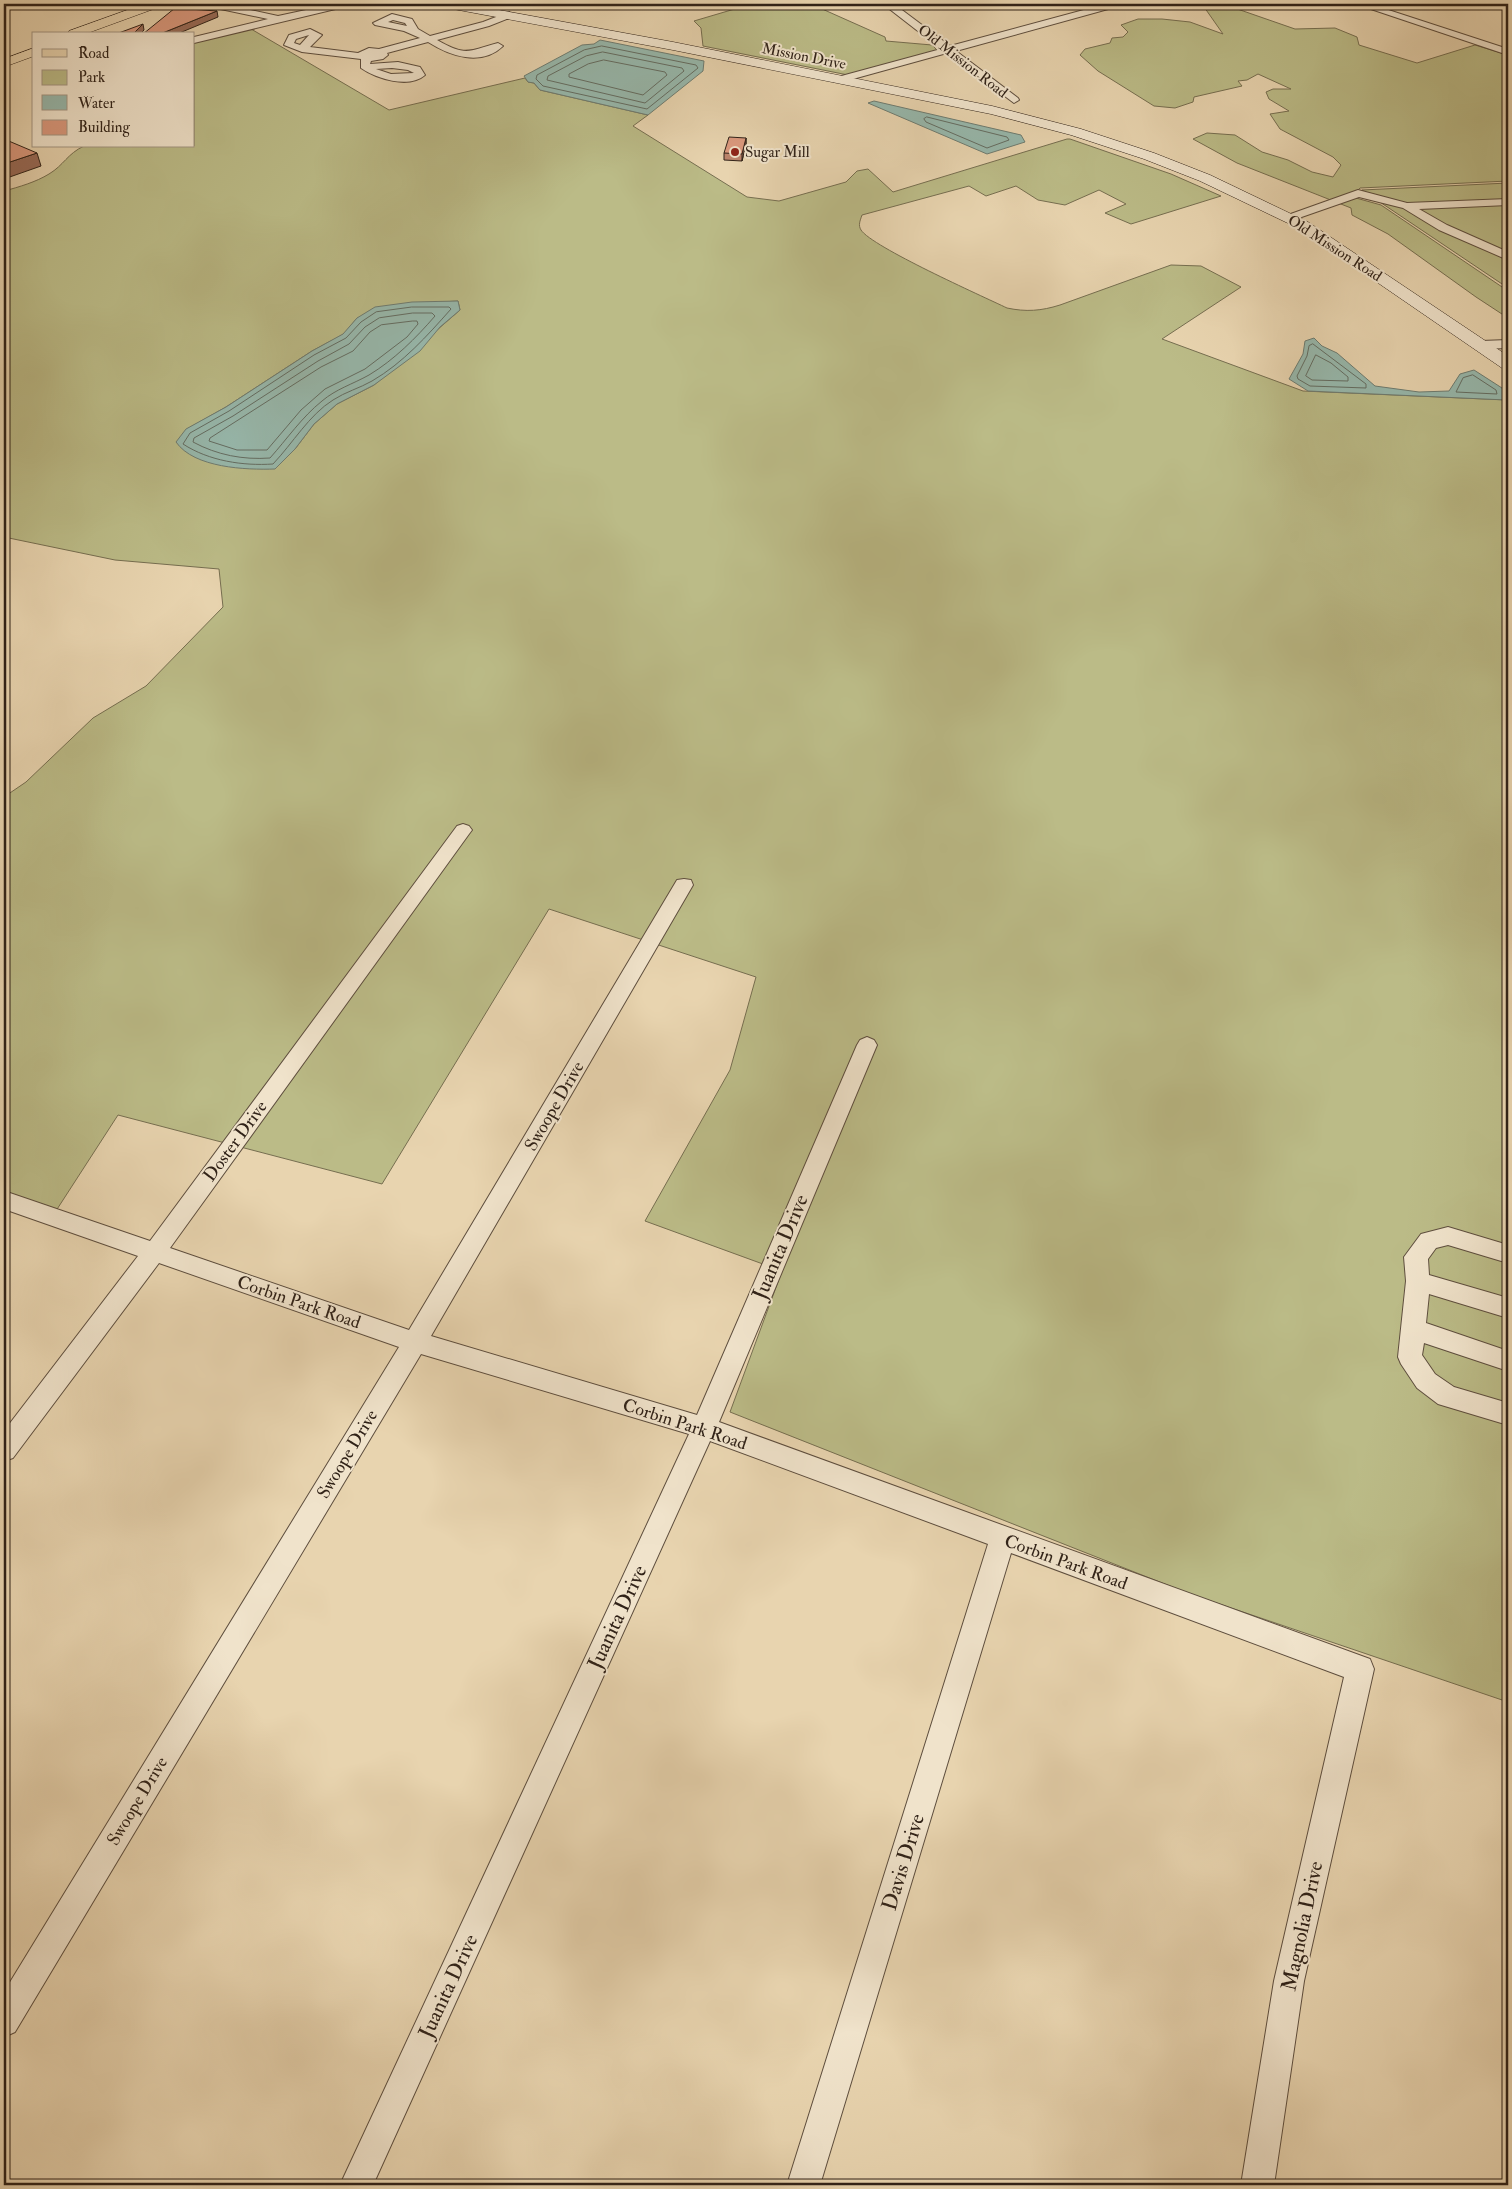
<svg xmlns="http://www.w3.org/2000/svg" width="1512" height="2189" viewBox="0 0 1512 2189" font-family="'IM FELL Double Pica',serif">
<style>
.green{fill:#bbbb87;stroke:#766e50;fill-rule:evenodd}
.water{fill:#97b8ac;stroke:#6e7c71}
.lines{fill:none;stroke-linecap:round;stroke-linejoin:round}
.shore{stroke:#646d62;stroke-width:1}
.street-casing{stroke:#5e4e3e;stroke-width:2}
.secondary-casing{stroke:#302218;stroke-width:1}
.primary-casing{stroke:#302218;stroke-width:1}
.street{fill:#f0e3cb;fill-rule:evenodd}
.secondary{fill:#f0e3cb;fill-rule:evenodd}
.primary{fill:#e8d4af;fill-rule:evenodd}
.wall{fill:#bc846c;stroke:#302218}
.shaded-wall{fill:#996b58;stroke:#302218}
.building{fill:#db997e;stroke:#302218}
.poi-dot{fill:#8f2418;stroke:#f0e3cb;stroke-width:2}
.labels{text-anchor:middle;stroke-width:4;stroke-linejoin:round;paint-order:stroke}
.far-street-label{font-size:15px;fill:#302218;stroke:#f0e3cb}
.far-poi-label{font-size:15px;fill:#302218;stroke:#f0e3cb;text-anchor:start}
.street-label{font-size:18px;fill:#302218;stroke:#f0e3cb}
.near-street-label{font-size:21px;fill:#302218;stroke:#f0e3cb}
</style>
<rect width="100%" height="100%" fill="#e8d4af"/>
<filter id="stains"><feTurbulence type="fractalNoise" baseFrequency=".004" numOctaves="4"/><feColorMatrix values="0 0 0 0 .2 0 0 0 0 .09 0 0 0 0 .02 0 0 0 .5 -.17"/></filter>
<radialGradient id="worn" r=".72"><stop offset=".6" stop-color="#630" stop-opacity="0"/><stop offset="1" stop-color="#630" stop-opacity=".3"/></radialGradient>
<g class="green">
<path d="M741,4H811L885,37L886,41L932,45L938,51L853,76L703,46L701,28L694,21L738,8Z"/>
<path d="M1202,4H1223L1295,29L1335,28L1357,37L1359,45L1417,63L1475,45L1508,55V181L1360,188L1358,190L1362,193L1356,198L1381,205L1508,291V318L1476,297L1388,234L1352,215L1351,208L1237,163L1193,139L1207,133L1235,135L1262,152L1288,160L1312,172L1333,177L1341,165L1333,157L1280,129L1270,114L1289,111L1269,99L1266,92L1273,89H1291L1258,74L1247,80L1238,81L1242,86L1194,97L1193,102L1175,108L1154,106L1098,71L1080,55L1085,49L1110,43L1112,38L1123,37L1128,32L1121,25L1138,19H1162L1190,22L1223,34Z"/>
<path d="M246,26L389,110L525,78L528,82L534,83L540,90L648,115L633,126L747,197L779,201L846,182L857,171L868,169L893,192L1067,139H1070L1171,174L1221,196L1131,224L1105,213L1126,204L1099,190L1065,205L1038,200L1016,186L986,196L969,186L862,215C860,221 858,225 861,230C872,247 982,296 1007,308C1026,312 1041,311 1060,305L1171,265L1201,266L1241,287L1162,339L1303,391L1508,400V1702L1190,1594L730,1412L782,1271L645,1221L730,1070L756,977L549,909L382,1184L118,1115L52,1217L4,1202V797L26,782L93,718L146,686L223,607L219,569L115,560L4,537V191C19,187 36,182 49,174C64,165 67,154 84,146H194V38ZM458,301L460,310L374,385L337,404L314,424L295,449L187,429L226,407L312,351L344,334L357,318L441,302Z"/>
<path d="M1508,183V288L1362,190Z"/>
</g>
<g class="water">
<path d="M600,40L704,61L703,71L648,115L540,90L534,83L528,82L524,76L582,45L594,44Z"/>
<path d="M874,101L1021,135L1025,142L987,154L868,103Z"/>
<path d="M458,301L460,310L440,327L420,351L374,385L337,404L314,424L295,449L275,469C246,470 194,468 176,442L186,429L226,407L312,351L343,334L357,318L375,307L412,302Z"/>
<path d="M1314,338L1322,346L1337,353L1375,386L1419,392L1449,391L1460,374L1474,370L1502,388L1508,398L1506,400L1308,391L1289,379L1303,354L1305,341Z"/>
</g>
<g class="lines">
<g class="shore">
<path d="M602,46L696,65L698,68L647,109L543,86L536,79L537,75L584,50Z"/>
<path d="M603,52L682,68L684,71L645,103L547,80L548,76L586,56Z"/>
<path d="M604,60L665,72L667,75L643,95L569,77V74L588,64Z"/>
<path d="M927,117L1007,137L1009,140L987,148L926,122L924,119Z"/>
<path d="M412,307H449L451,309C427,336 403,363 372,381C360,388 345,392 333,400C309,415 293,443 273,464C243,466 209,461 183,444L190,433L229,411L314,355L346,338L361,322L376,312Z"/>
<path d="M413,313H432L435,316C416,338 394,360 369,375C353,384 336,389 322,401C302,417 287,439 270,458C243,460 217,455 193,442L194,438L233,416L318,361L349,344L365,327L379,318Z"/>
<path d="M413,321H417L418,324L407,337L365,369L325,389L301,410L267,450H237L209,441L210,438L321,367L353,351L370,332L381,325Z"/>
<path d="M1313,344L1366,384V388L1310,386L1298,379L1297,376L1307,356L1309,346Z"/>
<path d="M1316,355L1331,363L1348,377V381L1312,380L1306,376Z"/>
<path d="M1473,375L1496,390L1497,394L1456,392L1463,378Z"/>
</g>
<g class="street-casing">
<g id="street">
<path d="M206,4H223L278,16L334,4H350L348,6L194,43V37L268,19L211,7Z"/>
<path d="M883,4H894L950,46L1106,4H1121L1119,6L956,51L1018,98L1019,100L1014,103L947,53L842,82H834V78L941,49Z"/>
<path d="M1356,4H1370L1508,49V55Z"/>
<path d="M509,12L514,15L512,17L489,26L437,40C467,57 468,51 498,43L503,46C481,67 450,56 428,42L387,53L388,55L383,59L371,61L370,64L398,62L420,67L425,75C409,89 377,79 361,68V59L302,52L284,45L289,35L310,29L322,35L310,47L358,53L369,48L379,49L420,38L404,31L375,25L373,23L392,14L412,19L418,29L430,36L483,22ZM393,20L405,23L407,26L388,22ZM309,35L300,45L294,43L296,39ZM392,68L408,70L414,73L391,74L376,69Z"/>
<path d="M1358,190L1407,203L1508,199V205L1419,209L1447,225L1508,252V260L1439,230L1403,208L1359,197L1293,220H1285L1283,218L1285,216Z"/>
<path d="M1508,340V348L1481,349L1474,345L1481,341Z"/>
<path d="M463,824L469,826L472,830L469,834L170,1248L409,1330L677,880L684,879L691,880L693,885L431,1336L697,1415L857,1045L860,1040L867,1037L874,1040L877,1045L719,1422L1370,1659L1374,1669L1304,1981L1274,2185H1241L1274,1981L1344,1677L1011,1553L820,2185H787L988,1544L710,1441L373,2185H340L689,1434L421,1354L15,2032L4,2037V1992L399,1347L159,1263L13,1458L4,1461V1431L138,1256L4,1209V1191L150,1241L457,826Z"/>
<path d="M1448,1227L1508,1245V1263L1448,1245L1436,1248L1428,1259L1429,1275L1508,1298V1318L1429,1294L1426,1323L1508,1351V1371L1424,1343L1422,1355L1435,1374L1454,1387L1508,1403V1425L1438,1404L1417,1388L1401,1364L1398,1357L1406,1281L1404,1257L1421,1234Z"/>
</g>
</g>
<g class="secondary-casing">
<path id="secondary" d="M442,4H466L673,42L992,106L1081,129L1154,153L1210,175L1308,222L1508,356V369L1502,368L1298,228L1200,181L1144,159L1071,135L991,114L673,50L448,8Z"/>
</g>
<g class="primary-casing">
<g id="primary">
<path d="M144,4H161L159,7L85,34H67L69,31Z"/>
<path d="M34,48V56L4,67V59Z"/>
</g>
</g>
<use href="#street" class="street"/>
<use href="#secondary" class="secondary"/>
<use href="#primary" class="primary"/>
</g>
<g class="wall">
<path d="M240,4H285L276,8L272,7L267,9Z"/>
<path d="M746,138V144L742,161L724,160V153Z"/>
</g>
<g class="shaded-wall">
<path d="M266,4H272V7L267,9Z"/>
<path d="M276,4H285L276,8Z"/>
<path d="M217,11L218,17L177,34H160Z"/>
<path d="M143,24L144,30L140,34H133Z"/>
<path d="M746,138V144L742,161V154Z"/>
<path d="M37,153L41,166L4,179V164Z"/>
</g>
<g class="building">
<path d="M175,8L217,11L160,34H143Z"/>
<path d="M143,24L133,34H116Z"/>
<path d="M729,137L746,138L742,154L724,153Z"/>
<path d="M4,139L37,153L4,164Z"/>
</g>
<circle class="poi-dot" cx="735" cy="152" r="5"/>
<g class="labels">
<g class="far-street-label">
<text transform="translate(804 56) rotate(11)" y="5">Mission Drive</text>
<text transform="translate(963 61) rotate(38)" y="5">Old Mission Road</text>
<text transform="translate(1335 248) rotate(33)" y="5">Old Mission Road</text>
</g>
<g class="far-poi-label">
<text x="745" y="157">Sugar Mill</text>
</g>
<g class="street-label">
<text transform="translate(554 1106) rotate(-60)" y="6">Swoope Drive</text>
<text transform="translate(235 1141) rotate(-54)" y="6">Doster Drive</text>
<text transform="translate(299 1302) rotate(19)" y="6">Corbin Park Road</text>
<text transform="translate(685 1424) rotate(18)" y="6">Corbin Park Road</text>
<text transform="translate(347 1454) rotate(-59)" y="6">Swoope Drive</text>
<text transform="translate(1066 1562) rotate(20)" y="6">Corbin Park Road</text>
<text transform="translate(137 1801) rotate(-59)" y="6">Swoope Drive</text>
</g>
<g class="near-street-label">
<text transform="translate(780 1247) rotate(-67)" y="7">Juanita Drive</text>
<text transform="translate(617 1617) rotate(-65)" y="7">Juanita Drive</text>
<text transform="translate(903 1862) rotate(-73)" y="7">Davis Drive</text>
<text transform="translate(1302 1926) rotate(-78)" y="7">Magnolia Drive</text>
<text transform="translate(448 1986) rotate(-65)" y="7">Juanita Drive</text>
</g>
</g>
<rect width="1512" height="2189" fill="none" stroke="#e8d4af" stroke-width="20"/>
<rect x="5" y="5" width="1502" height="2179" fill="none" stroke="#302218" stroke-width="2.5"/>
<rect x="10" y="10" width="1492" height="2169" fill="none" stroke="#302218"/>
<rect x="32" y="32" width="162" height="115" fill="#f0e3cb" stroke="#a39683"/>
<rect x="42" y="49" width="25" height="8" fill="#e8d4af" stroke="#a39683"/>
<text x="78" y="58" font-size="15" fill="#302218">Road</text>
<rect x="42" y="70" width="25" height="15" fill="#bbbb87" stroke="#a39683"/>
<text x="78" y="82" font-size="15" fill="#302218">Park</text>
<rect x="42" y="95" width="25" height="15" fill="#97b8ac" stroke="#a39683"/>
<text x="78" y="108" font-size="15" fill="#302218">Water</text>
<rect x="42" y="120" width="25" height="15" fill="#db997e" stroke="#a39683"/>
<text x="78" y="132" font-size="15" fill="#302218">Building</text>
<rect width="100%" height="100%" filter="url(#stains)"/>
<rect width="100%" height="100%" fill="url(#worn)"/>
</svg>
